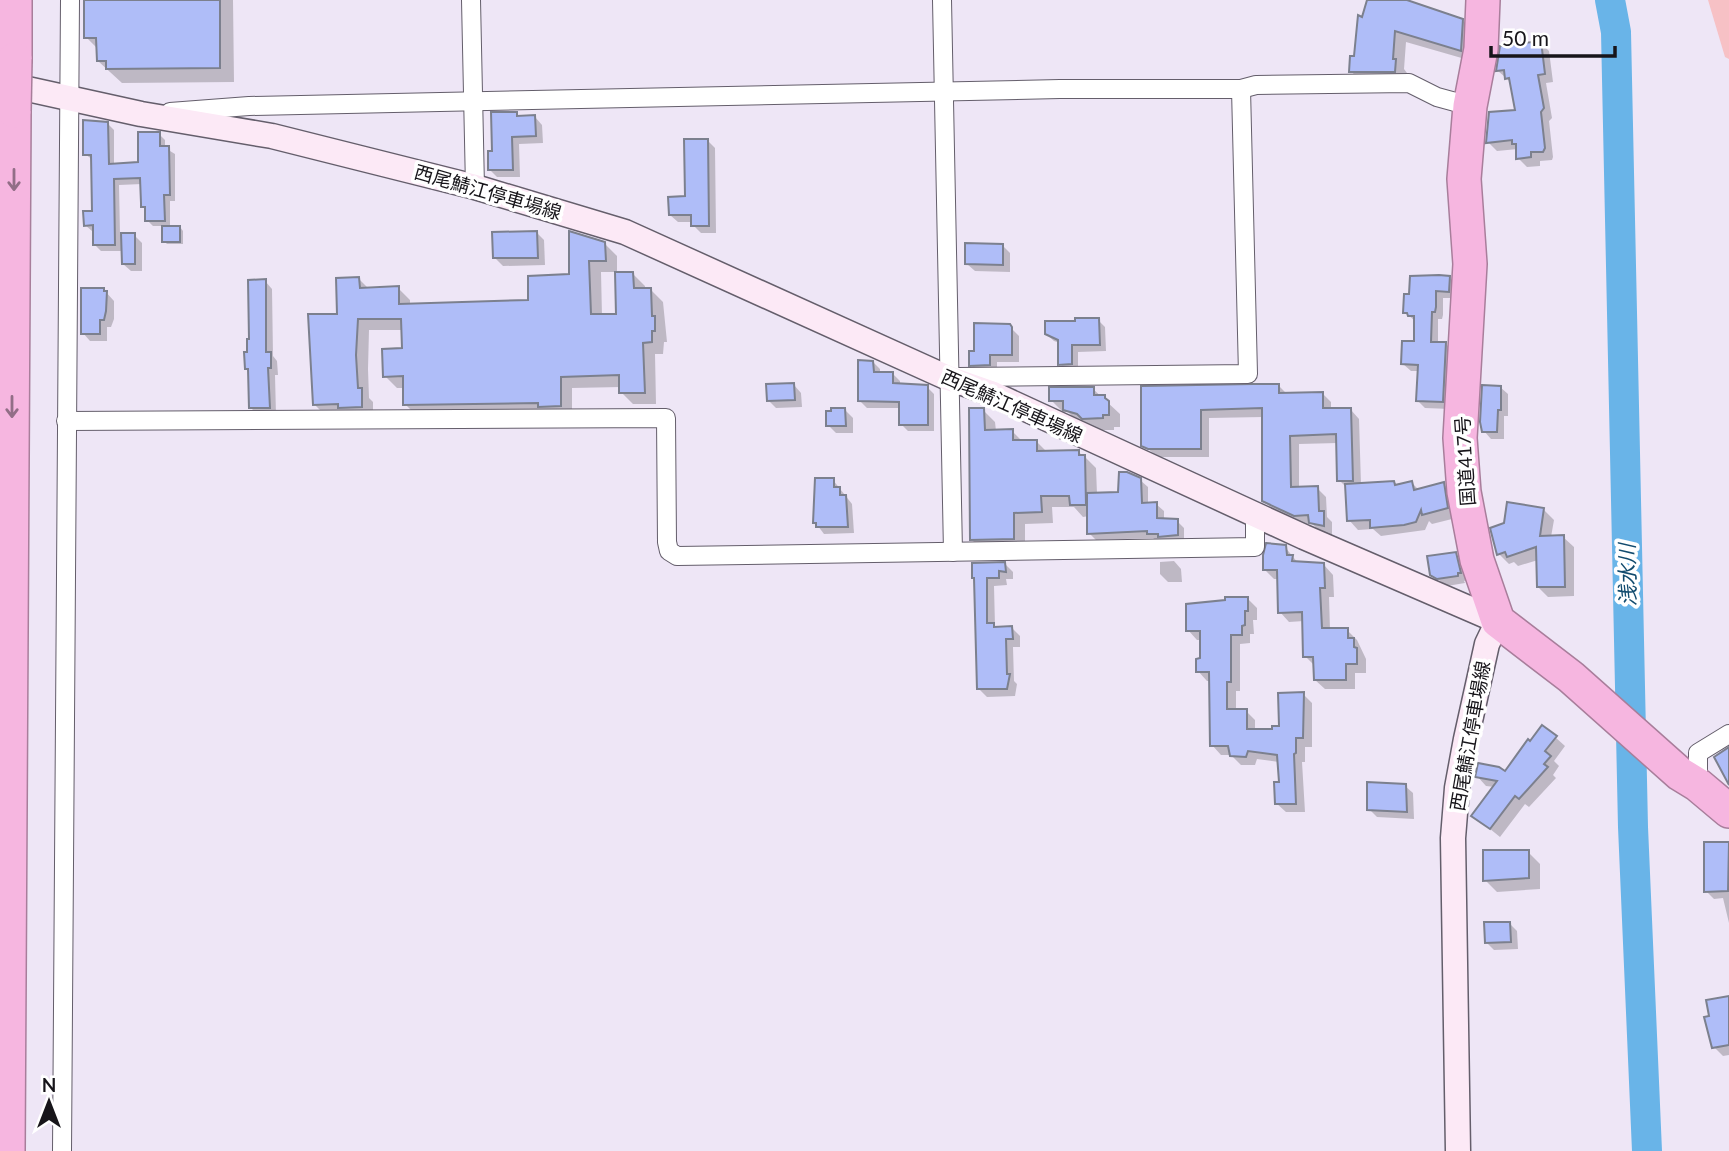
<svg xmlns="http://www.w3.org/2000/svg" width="1729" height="1151" viewBox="0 0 1729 1151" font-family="Lato,'Noto Sans JP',sans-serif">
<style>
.green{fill:#f7c1c5}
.shadow{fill:#0003}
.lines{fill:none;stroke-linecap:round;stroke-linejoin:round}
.river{stroke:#69b4e8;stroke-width:30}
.building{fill:#afbdf8;stroke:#7c808e;stroke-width:2}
.street-casing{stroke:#645e6b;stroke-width:20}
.secondary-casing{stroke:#645e6b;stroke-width:27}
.highway-casing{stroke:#a87e9b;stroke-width:36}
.street{stroke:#fff;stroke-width:18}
.secondary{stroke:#fce9f6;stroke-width:24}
.highway{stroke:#f6b6e0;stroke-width:33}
.highway-bridge-casing{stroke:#a87e9b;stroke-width:36;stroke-linecap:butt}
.highway-bridge{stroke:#f6b6e0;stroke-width:33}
.oneway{stroke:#926e87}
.labels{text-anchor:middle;stroke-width:7;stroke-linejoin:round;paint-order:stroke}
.street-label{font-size:19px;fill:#17151a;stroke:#fff}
.water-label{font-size:21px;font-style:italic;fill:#124b6e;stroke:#fff}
</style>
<rect width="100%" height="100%" fill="#eee6f6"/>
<path class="green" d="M1708,0H1729V59L1725,57Z"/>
<g class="shadow">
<path d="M86,0H233L234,82L122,83L98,61V49L86,37Z"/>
<path d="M1369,0H1401L1462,20L1474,32L1472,61L1406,42L1404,69L1407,73L1406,83H1362L1351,71Z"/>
<path d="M1540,42L1549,51L1553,82L1546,83L1552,118L1549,121L1553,157L1552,160L1540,161V166L1527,167L1518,158V149L1497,151L1488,142L1517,112L1512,83L1498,71Z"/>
<path d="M516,114L520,117H535L542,125L543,143L519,144L520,177H497L489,169L494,153Z"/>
<path d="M108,124L114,130V166L140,164L159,134L165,140V148L175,154V201H170V227H180L183,231V244H167L164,241V226H153L147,220V210L143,206L142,184L119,185L120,235H134L142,243V271H131L123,264V251H101L95,245V231H92L85,225L94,213L93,160L85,154Z"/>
<path d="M707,140L715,148L716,233H701L693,225V222H678L670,215L687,198Z"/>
<path d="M536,232L544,240L545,265L503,266L495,258Z"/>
<path d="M604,243L617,256V272H601L602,316L618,315L633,274L645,286V289H650L663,302L667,342H664L663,354H655L656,404H633L621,392V387L572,388V418L417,416L405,404V388H397L385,376L404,350L403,330H369L368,369L369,398L373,402V419L326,416L314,404L339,316L359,279L370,290L398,288L410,300V305L530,302L571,276Z"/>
<path d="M1002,245L1010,253V272L975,271L967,264Z"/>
<path d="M1449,277L1457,285L1456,298H1443V315L1442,319H1438V344H1446L1453,351L1450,409L1425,408L1418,401L1419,371H1411L1403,364L1416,343V322L1405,312Z"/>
<path d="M265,281L272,289L273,356L277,361L278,375H275L276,415H258L251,408L250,371L247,368Z"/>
<path d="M104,290L114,301V319L111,327H107V341H90L83,333Z"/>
<path d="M1098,320L1105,327L1106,351L1078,352V371H1067L1060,364V343L1054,341L1046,334Z"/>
<path d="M1009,326L1019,336V362H997V372L979,373L971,365L976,353Z"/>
<path d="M873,362L880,369V374H893L900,381V385L927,387L934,394V431H908L901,424V408H867L860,401Z"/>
<path d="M794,385L801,393L802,407L776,408L768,400Z"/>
<path d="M1278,385L1287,394L1322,393L1331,402V410H1351L1359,419L1361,485L1394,483L1397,486L1412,483L1419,490L1443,484L1453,493L1456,518L1432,524L1429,521L1425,530L1381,536L1373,529L1358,530L1349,520L1347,488L1339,480L1338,443L1299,444V489L1317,488L1326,497L1327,517L1332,522V535L1320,531L1312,524H1304L1273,510L1264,501L1263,417L1209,418V457H1158L1143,445V388Z"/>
<path d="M1500,387L1508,394V416H1504V439H1491L1484,431Z"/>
<path d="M1093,389L1120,414V427H1114V430H1096L1091,425L1077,421L1068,412H1063L1051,400Z"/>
<path d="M845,410L853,418V433H836L828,425Z"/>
<path d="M983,410L995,422L996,431H1012L1023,442L1036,441L1047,452H1078L1084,456L1096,468L1097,494H1119L1140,480L1148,487V504H1156L1164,511V520L1177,521L1184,528V542L1156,540L1153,538L1096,540L1089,533V516L1083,517L1074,507H1052L1053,523L1025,524V551H983L971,539Z"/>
<path d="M833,480L852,504L854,533L824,534L815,522Z"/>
<path d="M1544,510L1554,520L1551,537H1563L1574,547V596L1548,597L1538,587V560L1518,566L1514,562L1509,564L1499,554L1505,525Z"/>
<path d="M1285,547L1298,563L1324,565L1333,575L1334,597H1329L1330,630H1347L1357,640L1366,659V673H1355V689H1325L1315,680V666L1305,656L1304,621L1289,622L1280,612L1279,579H1274L1265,570Z"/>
<path d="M1455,554L1463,562L1468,580L1464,581L1465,583L1447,586L1431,574Z"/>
<path d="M1174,561L1181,569L1182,582H1168L1160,574V562Z"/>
<path d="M1005,564L1013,572V579H1006L1007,585L994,586L995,626L997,628L1011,627L1020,636V647H1013L1014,681L1017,684L1015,696L987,697L978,688L976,580Z"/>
<path d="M1247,598L1257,608V620H1253L1254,634H1250V643L1240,644V691H1236V711H1246L1255,720V731H1273L1280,727L1303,694L1312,703V747H1305V762H1302L1305,812H1286L1276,803L1281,784L1279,762L1257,759L1255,765H1241L1231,755H1221L1212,745L1211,681H1207L1198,671L1202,660V640H1197L1188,630Z"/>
<path d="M1555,737L1565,746L1554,761L1559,766L1553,775L1556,778L1529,807L1525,804L1500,837L1474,816L1495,787L1486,786L1477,776L1505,774Z"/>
<path d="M1405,786L1413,793L1414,819L1377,817L1369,809Z"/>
<path d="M1705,844H1729V923L1723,898L1714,899L1706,891Z"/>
<path d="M1528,852L1540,864V889L1497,892L1485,880Z"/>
<path d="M1509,923L1517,931L1518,949L1494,950L1486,942Z"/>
<path d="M1729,998V1055L1723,1056L1714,1047Z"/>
</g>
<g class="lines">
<path class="river" d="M1610,0L1616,32L1633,827L1647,1151"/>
</g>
<g class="building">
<path d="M84,0H220V68L106,69V61H97L96,38H84Z"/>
<path d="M1367,0H1407L1463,19L1461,51L1395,31L1393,59H1396L1395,72H1349L1350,56H1354L1358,15L1362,17Z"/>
<path d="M1541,41L1545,74L1538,75L1544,108L1541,112L1545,148L1543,152H1531V157L1516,159V144H1512V140L1486,143L1489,112L1515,110L1509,78L1505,79L1504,70L1496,71L1500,46Z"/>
<path d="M491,112H517V116L535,115L536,136L512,137L513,170H488V151H492Z"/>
<path d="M83,120L108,122L109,164L138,162V132H160V146H169L170,195H164L165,221H145V207H141V203L140,178L114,179L115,245H93V225L84,226L83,211H92L91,155H83Z"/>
<path d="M684,139H708L709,226H691V215H669L668,197L685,196Z"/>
<rect x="162" y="226" width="18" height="16"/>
<path d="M537,231L538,258H493L492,232Z"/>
<path d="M569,231L605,242L606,261H589L591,314H616L615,272H633L634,288H651L652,316H655V331H652V342L643,343L645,393H619V375L561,377V406L538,407V403L403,405V376L383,377L382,349L402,348L401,319H358L356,355L358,388H362V407L338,408V404L313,405L308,314H337L336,278L359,277L360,288L399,286V304L528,300V276L569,274Z"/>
<path d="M121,233H135V264H122Z"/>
<path d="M965,243L1003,244V265L965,264Z"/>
<path d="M1439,275L1450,276L1449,292L1436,291V307L1435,312H1432L1431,342H1446L1443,402L1416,401L1418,365L1401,364L1402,341H1414V316H1408L1407,313H1403L1404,294H1409L1410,276Z"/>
<path d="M266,279V352H271V368H268L270,408H249L248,369H245L244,352H247V339H249L248,280Z"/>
<path d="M81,288H104V291H107L106,311L104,320H100V334H81Z"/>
<path d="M1075,318H1099L1100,345H1072V364L1058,365V340L1045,334V321H1075Z"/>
<path d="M974,323L1010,324L1012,327V355H990V365L969,366V351H974Z"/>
<path d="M858,360L873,361L874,372H893V383L928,385V425H899V402L858,401Z"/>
<path d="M794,383L795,400L767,401L766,384Z"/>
<path d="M1253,384H1279V393L1323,392V408H1351L1353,481H1337L1336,434L1290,436L1291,487L1318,486L1319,511H1324V526L1309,523L1308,515L1294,516L1262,501V408L1201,410V449H1148L1141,446V386Z"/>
<path d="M1482,385L1501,386V410H1498L1497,432H1482L1480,422Z"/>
<path d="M1049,387H1094V395H1105V398L1109,401V415H1103V418L1082,419L1077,414L1063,410V401H1049Z"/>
<path d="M831,408H845L846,426H826V411H831Z"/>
<path d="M969,408H984L985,430L1013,429V440H1037V451L1079,450V455H1085L1086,505H1070L1069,496H1041L1042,512L1014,513V539L970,540Z"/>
<path d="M1119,472H1127L1141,478L1142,503L1157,502V518L1178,519V535L1158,537V534H1147V531L1087,534V493L1118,492Z"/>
<path d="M815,478H834V487H840V495H846L848,527H816V523H813Z"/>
<path d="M1394,481L1395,485L1412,481L1414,490L1444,482L1448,508L1422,515L1421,510L1416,522L1404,525L1370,528V520L1347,521L1345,484Z"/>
<path d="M1507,502L1544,508L1540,536L1564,535L1565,587H1537L1536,547L1507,557L1505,552L1497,555L1490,528L1504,523Z"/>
<path d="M1266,543L1286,545L1287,555H1293L1292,561L1324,563L1325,588H1320L1322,628H1348V638H1354V647L1357,648V664H1346V680H1314L1313,657H1303L1302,612L1278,613L1277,570H1263V555Z"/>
<path d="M1456,552L1461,573H1458V576L1437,579L1430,575L1427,556Z"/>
<path d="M1005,562L1006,572L999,571V578H987V623H994V627L1012,626L1013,639H1006L1007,674H1010L1007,689H977L974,578H972V563Z"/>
<path d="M1225,597H1248V611H1245V625L1242,626V635H1231V682H1227V709H1247V729H1272V726H1279L1278,693L1304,692L1303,738H1296V753L1294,754L1296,804H1275L1274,782H1279L1277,755L1248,751L1246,757L1230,756L1228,746H1210L1209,672H1196V659L1200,658V631H1186V604L1225,600Z"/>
<path d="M1542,725L1557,736L1545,751L1551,756L1544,764L1548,767L1519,799L1515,796L1490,829L1471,816L1497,781L1475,777L1478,763L1499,767L1505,771L1528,739L1530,741Z"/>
<path d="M1729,747V785L1714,757Z"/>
<path d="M1367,782L1406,784L1407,812L1367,810Z"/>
<path d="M1704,842H1729L1728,891L1704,892Z"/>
<path d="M1483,850H1529V878L1483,881Z"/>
<path d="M1484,922H1510L1511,942L1485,943Z"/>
<path d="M1729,996V1045L1712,1048L1704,1017L1709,1016L1706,1000Z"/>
</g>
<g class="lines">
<g class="street-casing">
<g id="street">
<path d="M471,0L475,187"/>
<path d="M942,0L953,552"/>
<path d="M170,112L249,106L1060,89H1241L1256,85L1409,83L1437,97L1470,106"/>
<path d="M958,377L1248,374L1241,89"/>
<path d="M66,421L666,418L667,542L669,551L677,556L1255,547V514"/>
<path d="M1698,785V753L1729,734"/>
<path d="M62,1151L70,0"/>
</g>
</g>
<g class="secondary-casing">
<path id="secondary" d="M0,83L141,114L272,136L475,187L625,232L948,378L991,393L1304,537L1498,621L1487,644L1466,739L1457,788L1453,838L1458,1151"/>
</g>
<g class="highway-casing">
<g id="highway">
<path d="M1483,0L1481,49L1470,106L1464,179L1470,264L1460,438L1464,492L1477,560L1498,621L1571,677L1680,774L1698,785L1729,811"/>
<path d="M15,59V0"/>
<path d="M8,1151L14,111"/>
</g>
</g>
<use href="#street" class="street"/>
<use href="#secondary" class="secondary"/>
<use href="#highway" class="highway"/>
<g class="highway-bridge-casing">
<path id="highway-bridge" d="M14,111L15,59"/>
</g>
<use href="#highway-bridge" class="highway-bridge"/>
</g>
<defs><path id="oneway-shaft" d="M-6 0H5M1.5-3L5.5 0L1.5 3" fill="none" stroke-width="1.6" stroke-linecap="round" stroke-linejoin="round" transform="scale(1.75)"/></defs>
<g class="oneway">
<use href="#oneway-shaft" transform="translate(14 180) rotate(90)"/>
<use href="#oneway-shaft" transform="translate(12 407) rotate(90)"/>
</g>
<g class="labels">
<g class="street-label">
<text transform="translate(488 192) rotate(16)" y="7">西尾鯖江停車場線</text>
<text transform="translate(1012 406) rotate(24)" y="7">西尾鯖江停車場線</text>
<text transform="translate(1465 461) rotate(-94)" y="7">国道417号</text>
<text transform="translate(1470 736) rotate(-80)" y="7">西尾鯖江停車場線</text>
</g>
<g class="water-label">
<text transform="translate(1628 575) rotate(-91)" y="7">浅水川</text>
</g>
</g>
<g transform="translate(49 1102)" stroke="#ffffff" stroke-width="5" paint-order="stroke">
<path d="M0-5L12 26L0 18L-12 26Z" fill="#17151a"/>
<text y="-10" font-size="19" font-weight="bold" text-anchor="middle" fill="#17151a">N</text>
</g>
<path d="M1491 46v10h124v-10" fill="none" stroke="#17151a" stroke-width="3.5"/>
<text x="1502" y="46" font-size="21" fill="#17151a" stroke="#ffffff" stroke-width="5" paint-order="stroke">50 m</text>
</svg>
